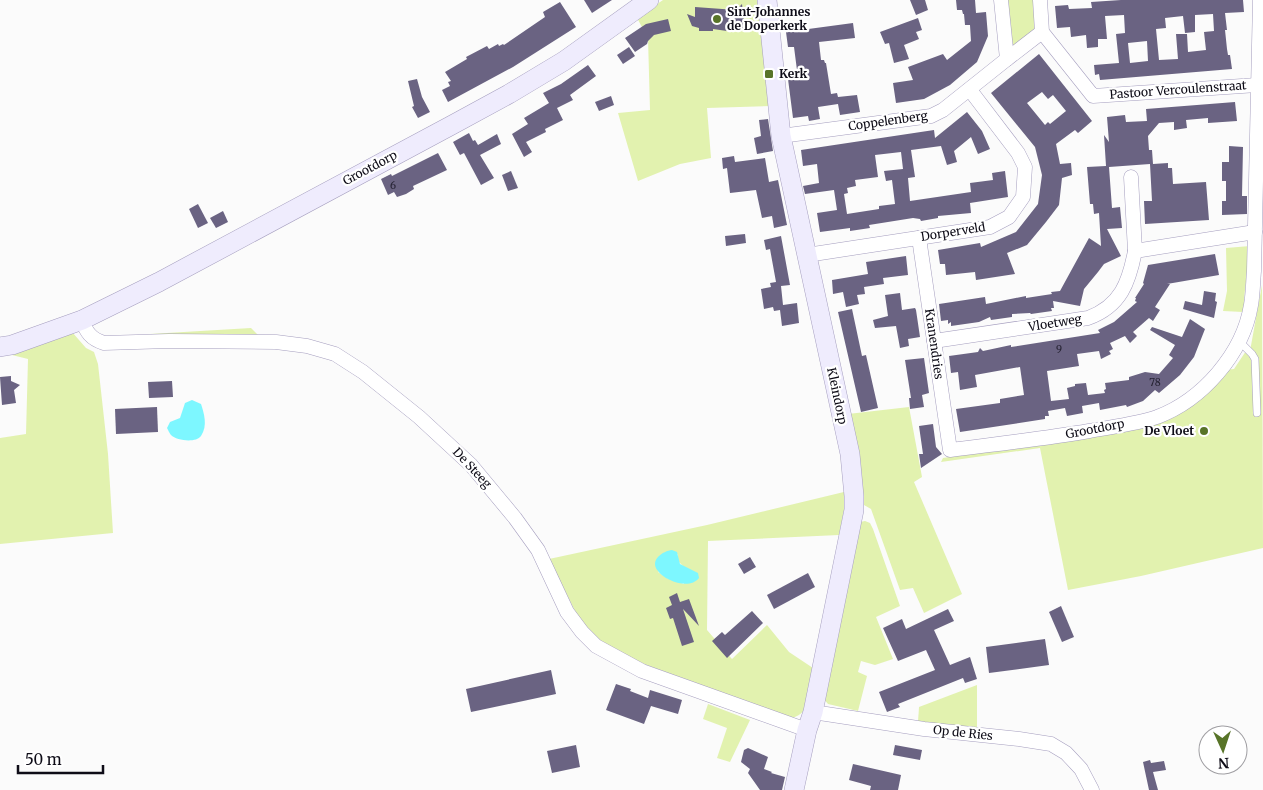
<svg xmlns="http://www.w3.org/2000/svg" width="1263" height="790" viewBox="0 0 1263 790" font-family="Merriweather,serif">
<style>
.green{fill:#e2f2af;fill-rule:evenodd}
.water{fill:#7df7ff}
.building{fill:#6a6382;fill-rule:evenodd}
.lines{fill:none;stroke-linecap:round;stroke-linejoin:round}
.lane-casing{stroke:#a59ebf;stroke-width:8}
.street-casing{stroke:#a59ebf;stroke-width:15}
.secondary-casing{stroke:#a59ebf;stroke-width:20}
.lane{stroke:#fff;stroke-width:7}
.street{stroke:#fff;stroke-width:14}
.secondary{stroke:#efecfd;stroke-width:19}
.poi-dot{fill:#587428;stroke:#fff;stroke-width:2}
.labels{text-anchor:middle;stroke-width:4.5;stroke-linejoin:round;paint-order:stroke}
.number-label{font-size:10px;fill:#252232}
.poi-label{font-size:12px;font-weight:bold;fill:#0e0c17;stroke:#fff;text-anchor:start}
.street-label{font-size:12px;fill:#0e0c17;stroke:#fff}
</style>
<rect width="100%" height="100%" fill="#fbfbfb"/>
<g class="green">
<path d="M663,0H757L771,106L707,108L711,158L680,164L638,181L618,113L650,110L648,38L637,18Z"/>
<path d="M1008,0H1033L1036,28L1033,32L1011,48L1006,4Z"/>
<path d="M1250,246L1244,299L1246,301L1243,312L1223,311L1227,291L1226,248Z"/>
<path d="M1262,285L1263,548L1141,576L1068,590L1040,448L941,462L943,458L1134,428L1224,370L1234,369L1246,351H1250Z"/>
<path d="M251,328L258,335L141,336L150,334Z"/>
<path d="M72,332L86,348L94,352L98,364L108,454L113,533L0,544V438L26,434L28,359L8,354L34,347Z"/>
<path d="M909,407L922,477L914,482L962,594L924,613L913,588L900,590L871,509L864,505L860,496L848,414Z"/>
<path d="M848,491L839,535L708,541L707,630L732,659L767,625L789,652L816,670C812,687 812,713 792,718L649,666L610,649L593,636L581,623L549,559L707,525ZM678,554V561L684,567V584L667,578L658,572Z"/>
<path d="M865,521L870,523L873,529L900,606L876,617L893,659L875,665L861,661L858,672L867,676L858,711L828,704L823,698L860,522Z"/>
<path d="M977,685V728L946,726L918,722L919,707Z"/>
<path d="M708,704L750,720L730,762L717,758L727,728L703,719Z"/>
</g>
<g class="water">
<path d="M192,400L201,404C204,413 208,426 201,436C196,443 177,441 171,435C170,434 168,430 167,428L170,422L180,418L185,403Z"/>
<path d="M672,550L677,552L680,564L698,573L699,578C690,590 665,581 658,571C649,560 663,551 672,550Z"/>
</g>
<g class="building">
<path d="M584,0H612L592,13Z"/>
<path d="M910,0H925L928,10L916,15Z"/>
<path d="M956,0H975L976,13L986,12L988,36L977,62L950,85L924,99L896,103L893,83L913,80L908,67L943,54L947,60L971,41L970,25H965L964,14H963L962,10H957Z"/>
<path d="M1121,0H1243L1244,12L1225,13L1227,30H1225L1227,49L1228,55H1230L1232,69L1100,80L1099,74L1095,75L1094,65L1119,63L1116,34L1125,33L1124,15L1105,16L1107,39H1098V47L1087,48L1086,35L1071,37L1070,27L1057,28L1055,6L1068,5L1069,9L1092,8L1091,2ZM1213,14L1214,31L1204,32L1206,50L1188,52L1187,34H1176L1178,59L1159,60L1156,29L1166,28L1165,18L1183,16L1185,33L1195,32V15ZM1147,41L1148,61L1130,63L1128,43Z"/>
<path d="M560,2L576,27L513,67L448,102L442,90L450,86L448,82L451,81L445,72L467,59L466,57L487,46L489,49L498,44L499,46L503,44L504,45L545,17L543,12Z"/>
<path d="M742,4L745,29L743,30L727,31L713,29V31H699V28L692,26L687,14L695,17V7L736,10Z"/>
<path d="M918,18L922,30L916,32L919,39L904,45L909,59L894,63L889,43L885,44L880,32Z"/>
<path d="M668,19L671,31L654,35L648,41L647,44L635,52L625,38L646,24Z"/>
<path d="M853,23L855,38L819,42L821,60H824L825,63H826L831,94L837,93L838,97L857,95L860,112L840,115L838,104L818,107L820,119L809,121L808,116L793,118L788,79L798,78L794,47H788L786,32Z"/>
<path d="M629,47L635,56L623,64L617,55Z"/>
<path d="M1039,54L1092,121L1078,133L1075,130L1056,144L1060,164L1071,163L1072,175L1062,178L1059,205L1046,222L1027,245L1007,253L1015,274L976,280L975,272L946,275L945,264H940L938,250L980,243L981,247L1016,232L1038,204L1042,175L1035,147L991,93ZM1042,92L1048,99L1053,95L1066,111L1050,124L1048,122L1045,125L1027,103Z"/>
<path d="M588,65L596,76L570,95L573,100L557,108L563,120L545,129L546,132L526,142L532,152L524,157L512,134L528,124L524,118L549,103L543,93L561,84Z"/>
<path d="M417,79L422,97L430,112L418,118L412,107L414,106L408,81Z"/>
<path d="M611,96L614,105L599,111L595,102Z"/>
<path d="M1235,102L1237,121L1208,123V118L1186,120L1187,128L1174,130V122L1159,123L1148,136L1149,150H1152L1153,164L1168,163V168H1172L1173,184L1206,182L1209,220L1145,224L1144,201H1152L1150,164L1109,167L1112,208L1120,207L1122,228L1107,229L1121,256L1104,264L1098,272L1084,289L1080,306L1053,301L1054,308H1051L1052,311L1031,314L1030,313L1012,314V317L991,320L990,317L979,322L951,326V322L948,324V320L941,321L939,304L985,297L986,304L1026,296V298L1052,294L1051,292L1060,291L1089,238L1101,246L1099,213L1094,214L1093,204H1090L1087,167L1106,166L1104,135L1109,142L1107,117L1125,115L1126,122L1147,121L1146,109Z"/>
<path d="M967,112L982,131L990,149L978,154L971,137L954,151L957,162L947,165L941,146L911,150L915,177L908,178L910,201L971,192L970,183L993,180L992,173L1005,171L1008,197L970,203L971,213L938,216V218L921,221L920,219L913,218L869,225L870,228L850,231V228L820,232L817,213L837,210L834,190L805,194L803,186L819,183L817,164L803,166L801,150L934,130L935,138ZM901,152L903,169L884,171L886,181L892,180L895,204L879,206V209L847,214L844,194L848,193L847,188L856,186L855,180L878,177L875,155Z"/>
<path d="M768,119L773,151L757,154L754,138L761,136L759,120Z"/>
<path d="M469,133L473,141L475,140L478,145L497,134L501,144L480,155L494,178L481,185L464,153L460,155L453,142Z"/>
<path d="M1229,146L1243,147L1242,196H1247V214L1222,215V201H1226V181H1222V162H1229Z"/>
<path d="M438,153L447,170L413,186L414,189L406,194L397,197L394,192L388,195L381,179L391,174L392,176Z"/>
<path d="M734,156L735,162L765,158L769,182L778,180L787,225L774,228L772,216L762,218L756,190L730,193L727,168L723,169L722,158Z"/>
<path d="M511,171L518,188L508,191L502,175Z"/>
<path d="M198,204L208,223L198,228L189,209Z"/>
<path d="M223,211L228,222L216,228L210,218Z"/>
<path d="M745,234L746,243L726,246L725,236Z"/>
<path d="M781,236L790,285L781,286L783,305L797,303L799,323L782,326L780,310L774,311L773,307L764,309L761,289L771,287L770,283L776,282L770,249L766,250L764,240Z"/>
<path d="M1215,254L1219,275L1167,284H1170L1155,307L1160,310L1153,321L1149,318L1133,332L1137,336L1130,343L1125,336L1110,343L1113,349L1109,351L1111,354L1101,359L1099,351L1077,354L1079,366L1047,371L1051,401L1069,399L1067,388L1075,386V384L1086,383L1088,395L1105,393L1104,390L1106,389L1105,383L1129,380V377L1145,372L1159,374L1173,358L1169,355L1175,345L1150,330L1152,327L1182,337L1190,319L1205,329L1194,357L1180,375L1159,393L1155,390L1143,401L1127,407L1126,405L1100,410L1099,403L1082,406L1083,413L1067,416L1065,408L1048,411L1049,416H1045V419L960,432L956,409L1000,403V399L1024,395L1020,367L975,375L977,387L960,390L958,372L951,373L949,356L978,352L980,348L983,351L1011,345V347L1100,333L1098,330L1114,322L1137,302L1135,301L1136,298H1135L1144,284L1143,283L1148,265Z"/>
<path d="M906,256L908,275L883,278L884,284L864,287L865,294L857,295L859,304L846,307L843,292L833,294L832,280L868,274L866,262Z"/>
<path d="M1204,291L1216,293L1215,301L1217,302L1214,318L1183,309L1185,301L1202,305Z"/>
<path d="M900,293L902,310L915,308L916,310L920,337L908,339L909,346L900,348L896,326L875,328L873,320L888,316L885,295Z"/>
<path d="M852,309L862,356L866,355L878,408L861,412L838,312Z"/>
<path d="M924,358L929,393L922,395L924,407L910,409L909,398H911L905,360Z"/>
<path d="M11,376V381L20,385L14,390L16,403L2,405L0,377Z"/>
<path d="M172,381L173,397L149,398L148,382Z"/>
<path d="M157,407L158,432L116,434L115,409Z"/>
<path d="M933,424L936,447L942,454L921,468L919,454H923L919,426Z"/>
<path d="M750,557L756,567L744,574L738,564Z"/>
<path d="M808,573L815,587L774,609L767,595Z"/>
<path d="M677,593L680,602L689,599L699,626L683,609L694,642L682,646L673,618L670,619L666,608L672,605L669,597Z"/>
<path d="M1061,606L1074,637L1062,642L1049,612Z"/>
<path d="M948,609L954,621L934,630L950,665L970,657L977,679L965,683L963,678L898,704L900,707L887,712L879,692L935,670L926,650L898,661L883,628L902,619L906,629Z"/>
<path d="M752,611L763,623L727,658L712,641L722,632L725,635Z"/>
<path d="M1045,639L1049,665L989,673L986,647Z"/>
<path d="M551,670L556,694L471,712L466,689Z"/>
<path d="M616,684L631,689L630,691L648,698L650,690L682,700L678,714L651,706L644,724L606,710Z"/>
<path d="M576,745L580,767L552,773L547,751Z"/>
<path d="M895,745L922,750L920,760L893,755Z"/>
<path d="M748,748L768,757L764,769L772,772L771,773L785,777L782,790H760L748,773L750,769L741,762L744,750Z"/>
<path d="M1150,760L1151,763L1164,761L1166,770L1153,772L1158,790H1149L1143,762Z"/>
<path d="M853,764L901,775L898,790H870L871,786L849,780Z"/>
</g>
<g class="lines">
<g class="lane-casing">
<path id="lane" d="M1239,341L1252,354L1255,359L1257,413"/>
</g>
<g class="street-casing">
<g id="street">
<path d="M1040,0L1042,32L1093,96L1257,85"/>
<path d="M1007,59L1042,32"/>
<path d="M781,136L931,116L943,110L1007,59L1001,0"/>
<path d="M1131,177L1135,251"/>
<path d="M919,238L950,450C996,444 1043,439 1089,431C1110,427 1137,424 1157,417C1202,400 1243,354 1251,305C1253,294 1253,282 1254,271L1260,0"/>
<path d="M807,255L990,227L1009,217L1023,197L1025,167L1018,153L970,90"/>
<path d="M82,320C86,332 91,339 104,343L169,341L276,342L307,346L335,354L363,372L419,417L471,465L515,518L538,550L567,612L582,632L596,646L642,671L807,730"/>
<path d="M934,341L1088,318C1121,306 1129,282 1135,251L1255,232"/>
<path d="M813,712L924,729L1019,739L1051,744L1066,753L1081,769L1092,790"/>
</g>
</g>
<g class="secondary-casing">
<g id="secondary">
<path d="M767,0L781,136L850,454L854,496V510L813,712L807,730L794,790"/>
<path d="M0,347L12,345L82,320L159,282L452,125L509,94L564,61L649,0"/>
</g>
</g>
<use href="#lane" class="lane"/>
<use href="#street" class="street"/>
<use href="#secondary" class="secondary"/>
</g>
<g class="poi-dot">
<circle cx="717" cy="19" r="5"/>
<rect x="764" y="69" width="10" height="10" rx="2.5"/>
<circle cx="1204" cy="431" r="5"/>
</g>
<g class="labels">
<g class="number-label">
<text x="393" y="189">6</text>
<text x="1059" y="353">9</text>
<text x="1155" y="386">78</text>
</g>
<g class="poi-label">
<text x="727" y="16">Sint-Johannes<tspan x="727" dy="14">de Doperkerk</tspan></text>
<text x="779" y="78">Kerk</text>
<text x="1194" y="435" text-anchor="end">De Vloet</text>
</g>
<g class="street-label">
<text transform="translate(1178 90) rotate(-4)" y="4">Pastoor Vercoulenstraat</text>
<text transform="translate(888 121) rotate(-8)" y="4">Coppelenberg</text>
<text transform="translate(370 168) rotate(-28)" y="4">Grootdorp</text>
<text transform="translate(953 232) rotate(-9)" y="4">Dorperveld</text>
<text transform="translate(1055 323) rotate(-9)" y="4">Vloetweg</text>
<text transform="translate(934 344) rotate(82)" y="4">Kranendries</text>
<text transform="translate(837 396) rotate(78)" y="4">Kleindorp</text>
<text transform="translate(1095 429) rotate(-11)" y="4">Grootdorp</text>
<text transform="translate(472 468) rotate(47)" y="4">De Steeg</text>
<text transform="translate(963 733) rotate(6)" y="4">Op de Ries</text>
</g>
</g>
<g transform="translate(1223 750) rotate(177)"><circle r="24" fill="#ffffff" stroke="#9f9ea2"/>
<path d="M0-4L9 19L0 12L-9 19Z" fill="#587428"/>
<text y="-8" font-size="14" font-weight="bold" text-anchor="middle" fill="#0e0c17">N</text>
</g>
<path d="M18 765v8h85v-8" fill="none" stroke="#0e0c17" stroke-width="2.5"/>
<text x="25" y="765" font-size="15" fill="#0e0c17" stroke="#ffffff" stroke-width="4" paint-order="stroke">50 m</text>
</svg>
